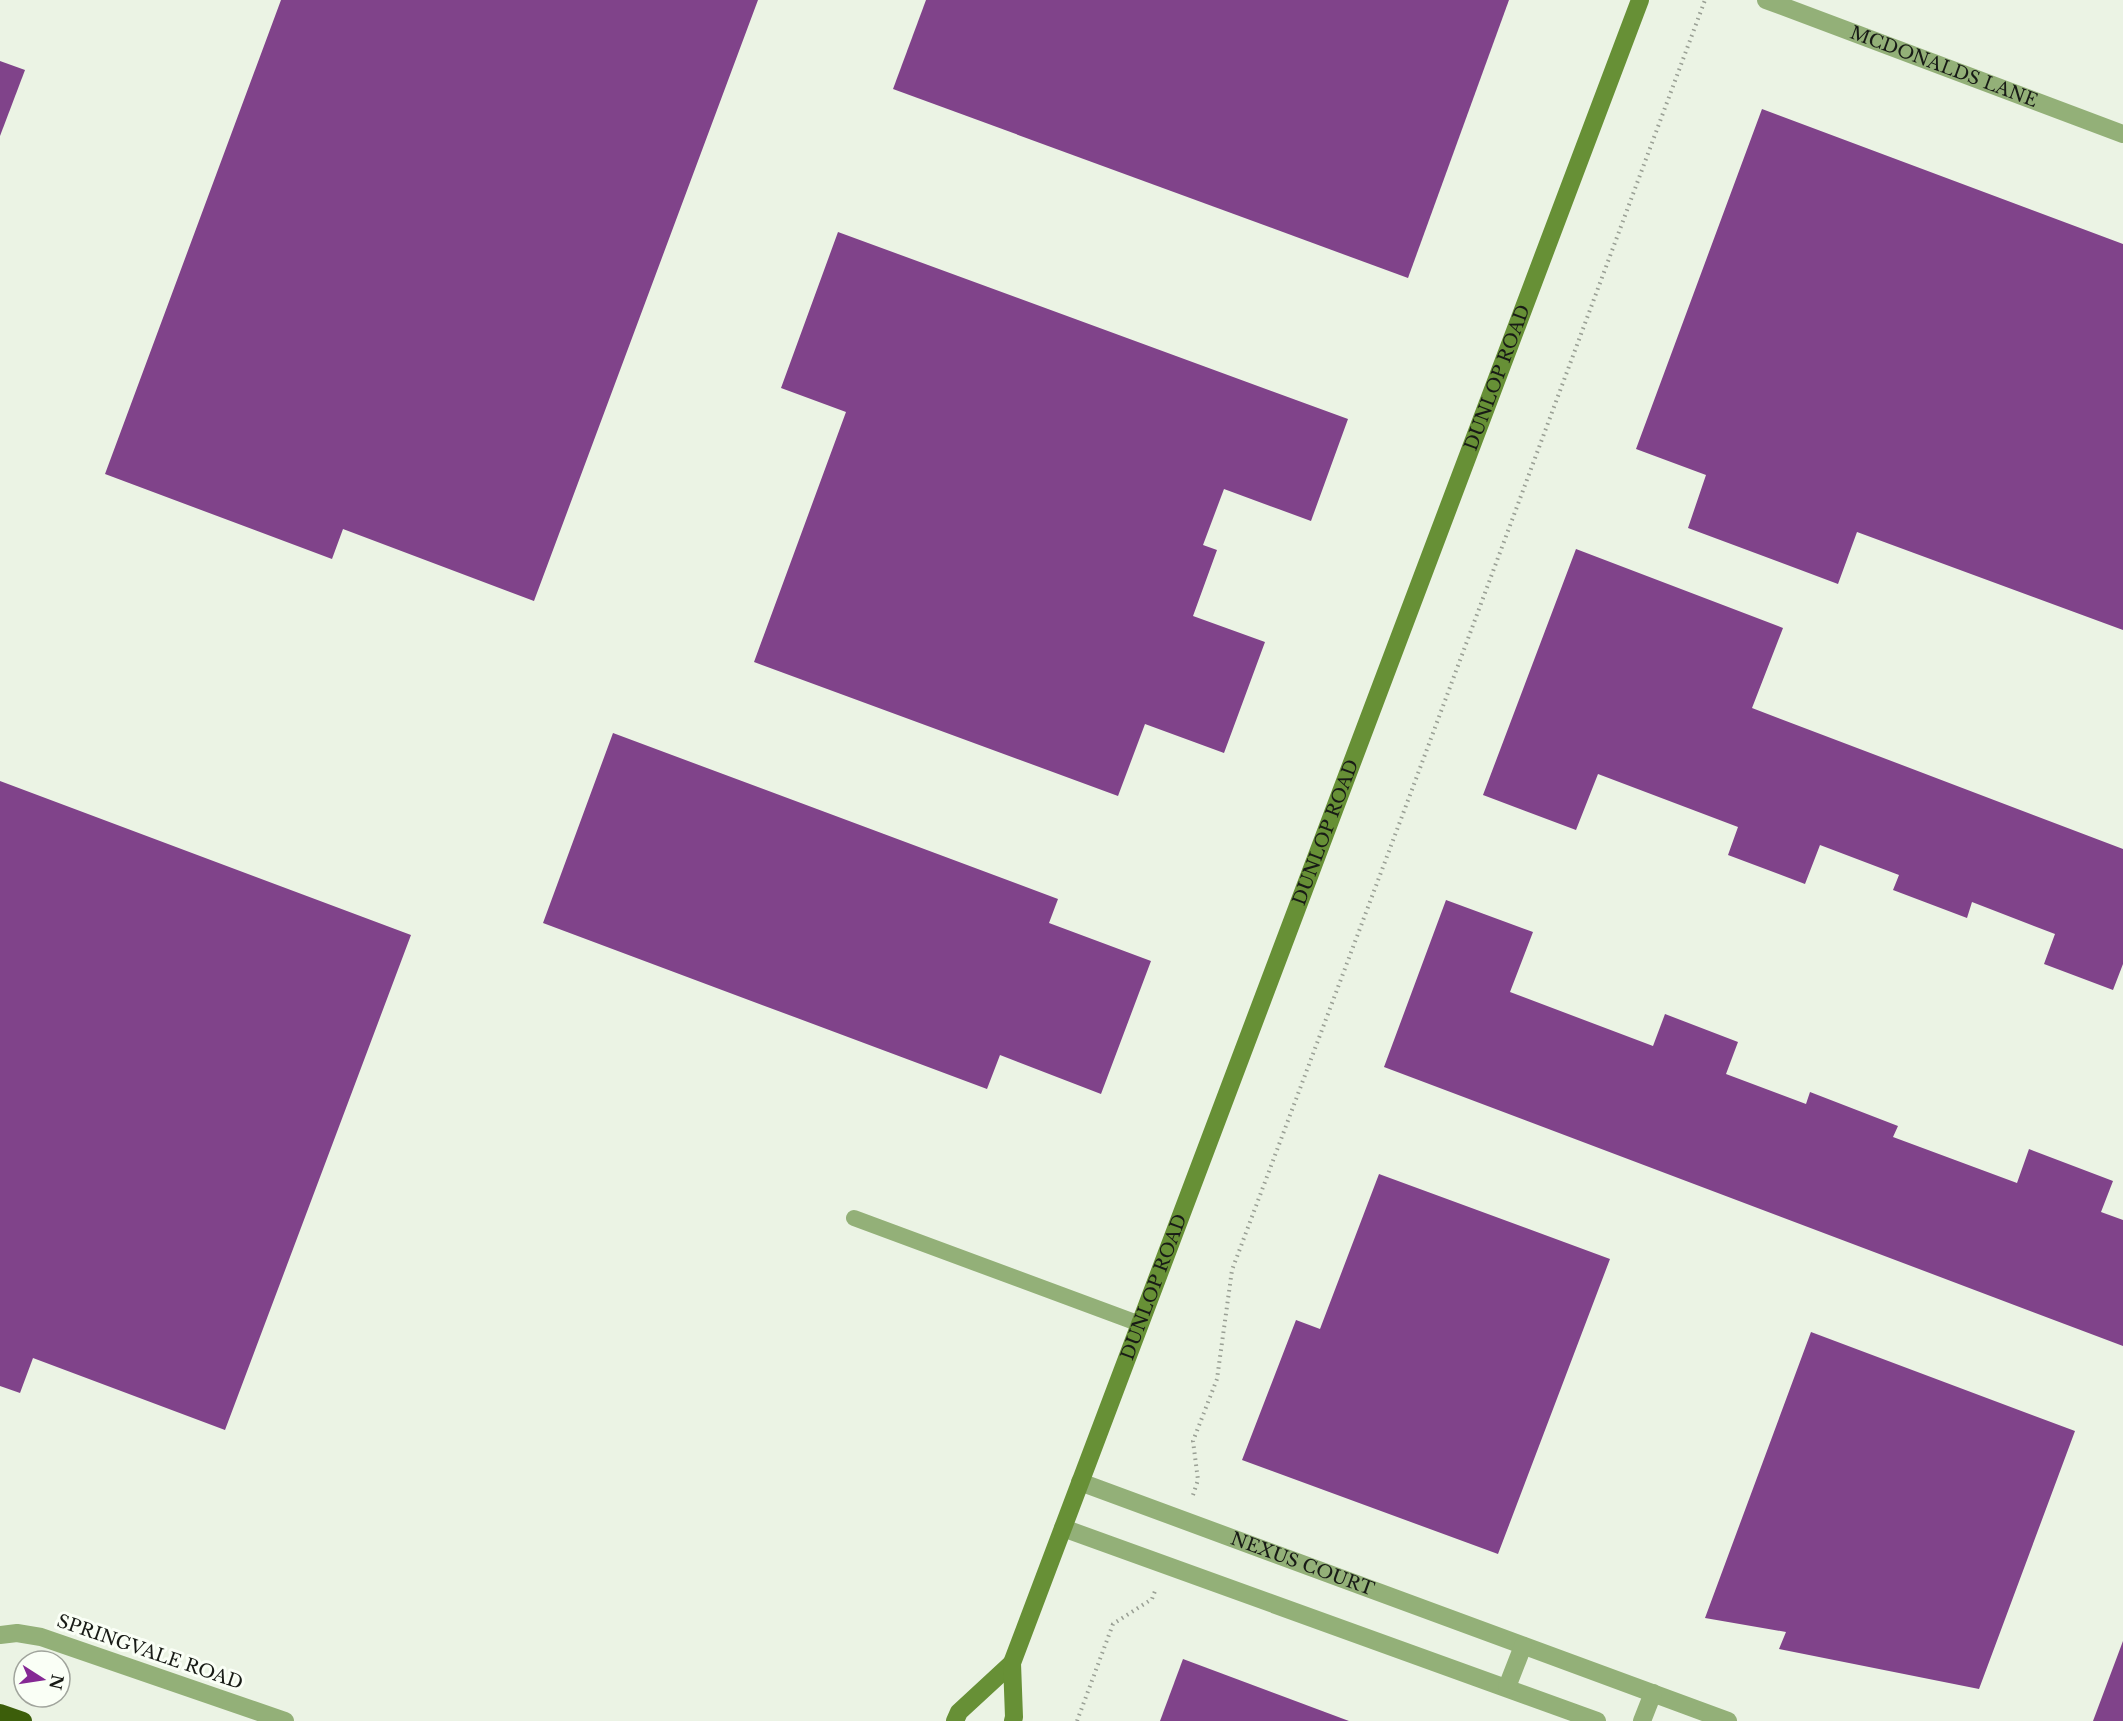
<svg xmlns="http://www.w3.org/2000/svg" width="2123" height="1721" viewBox="0 0 2123 1721" font-family="'Libre Baskerville',serif">
<style>
.building{fill:#80438a}
.lines{fill:none;stroke-linecap:round;stroke-linejoin:round}
.path{stroke:#999f94;stroke-width:4;stroke-dasharray:1.5 4.5;stroke-linecap:butt}
.lane{stroke:#93b078;stroke-width:16}
.street{stroke:#93b078;stroke-width:18}
.secondary{stroke:#679036;stroke-width:18}
.highway{stroke:#3c5e0a;stroke-width:18}
.labels{text-anchor:middle;stroke-width:6;stroke-linejoin:round;paint-order:stroke}
.street-label{font-size:18px;fill:#181b16;stroke:#fafff6}
</style>
<rect width="100%" height="100%" fill="#ebf3e4"/>
<g class="building">
<path d="M281,0H758L534,601L343,529L332,559L105,474Z"/>
<path d="M926,0H1509L1408,278L893,89Z"/>
<path d="M0,61L25,70L0,136Z"/>
<path d="M1762,109L2123,244V630L1857,532L1838,584L1688,528L1706,475L1636,449Z"/>
<path d="M838,232L1348,419L1311,521L1224,489L1203,545L1217,550L1193,616L1265,642L1224,753L1145,724L1118,796L754,662L846,412L781,388Z"/>
<path d="M1576,549L1783,628L1752,708L2123,849V964L2113,990L2044,964L2055,934L1972,902L1967,918L1893,890L1899,875L1820,845L1805,884L1728,855L1738,827L1598,774L1576,830L1483,795Z"/>
<path d="M613,733L1058,899L1049,923L1151,961L1101,1094L1000,1055L987,1089L543,923Z"/>
<path d="M0,781L411,935L225,1430L33,1358L20,1393L0,1386Z"/>
<path d="M1446,900L1533,932L1510,992L1653,1046L1665,1014L1738,1042L1726,1074L1806,1104L1810,1092L1898,1126L1893,1137L2017,1183L2029,1149L2113,1181L2101,1212L2123,1220V1346L1384,1067Z"/>
<path d="M1379,1174L1610,1259L1498,1554L1242,1460L1296,1320L1320,1329Z"/>
<path d="M1811,1332L2075,1431L1979,1689L1779,1649L1786,1632L1705,1618Z"/>
<path d="M2123,1641V1721H2093Z"/>
<path d="M1183,1659L1349,1721H1160Z"/>
</g>
<g class="lines">
<g class="path">
<path d="M1193,1495L1198,1480L1193,1441L1217,1379L1232,1270L1410,795L1705,0"/>
<path d="M1077,1721L1113,1624L1152,1599L1155,1591"/>
</g>
<path class="lane" d="M854,1218L1140,1324"/>
<g class="street">
<path id="s1" d="M1766,0L2123,134"/>
<path id="s2" d="M1080,1482L1728,1721"/>
<path d="M1063,1528L1597,1721"/>
<path d="M0,1635L17,1633L41,1637L285,1721"/>
<path d="M1507,1687L1523,1646"/>
<path d="M1642,1721L1653,1693"/>
</g>
<g class="secondary">
<path d="M955,1721L959,1712L1012,1663"/>
<path id="s3" d="M1013,1721L1014,1717L1012,1663L1640,0"/>
</g>
<path class="highway" d="M0,1713L23,1721"/>
</g>
<g class="labels">
<g class="street-label">
<text dy="6" stroke="none"><textPath href="#s1" startOffset="190">MCDONALDS LANE</textPath></text>
<text dy="6" stroke="none"><textPath href="#s3" startOffset="1432">DUNLOP ROAD</textPath></text>
<text dy="6" stroke="none"><textPath href="#s3" startOffset="946">DUNLOP ROAD</textPath></text>
<text dy="6" stroke="none"><textPath href="#s3" startOffset="460">DUNLOP ROAD</textPath></text>
<text dy="6" stroke="none"><textPath href="#s2" startOffset="237">NEXUS COURT</textPath></text>
<text transform="translate(150 1652) rotate(19)" y="6">SPRINGVALE ROAD</text>
</g>
</g>
<g transform="translate(42 1679) rotate(102)"><circle r="28" fill="#fafff6" stroke="#a0a49c" stroke-width="1.5"/>
<path d="M0-4.5L10 22L0 15L-10 22Z" fill="#852894"/>
<text y="-9" font-size="16" font-weight="bold" text-anchor="middle" fill="#181b16">N</text>
</g>
</svg>
